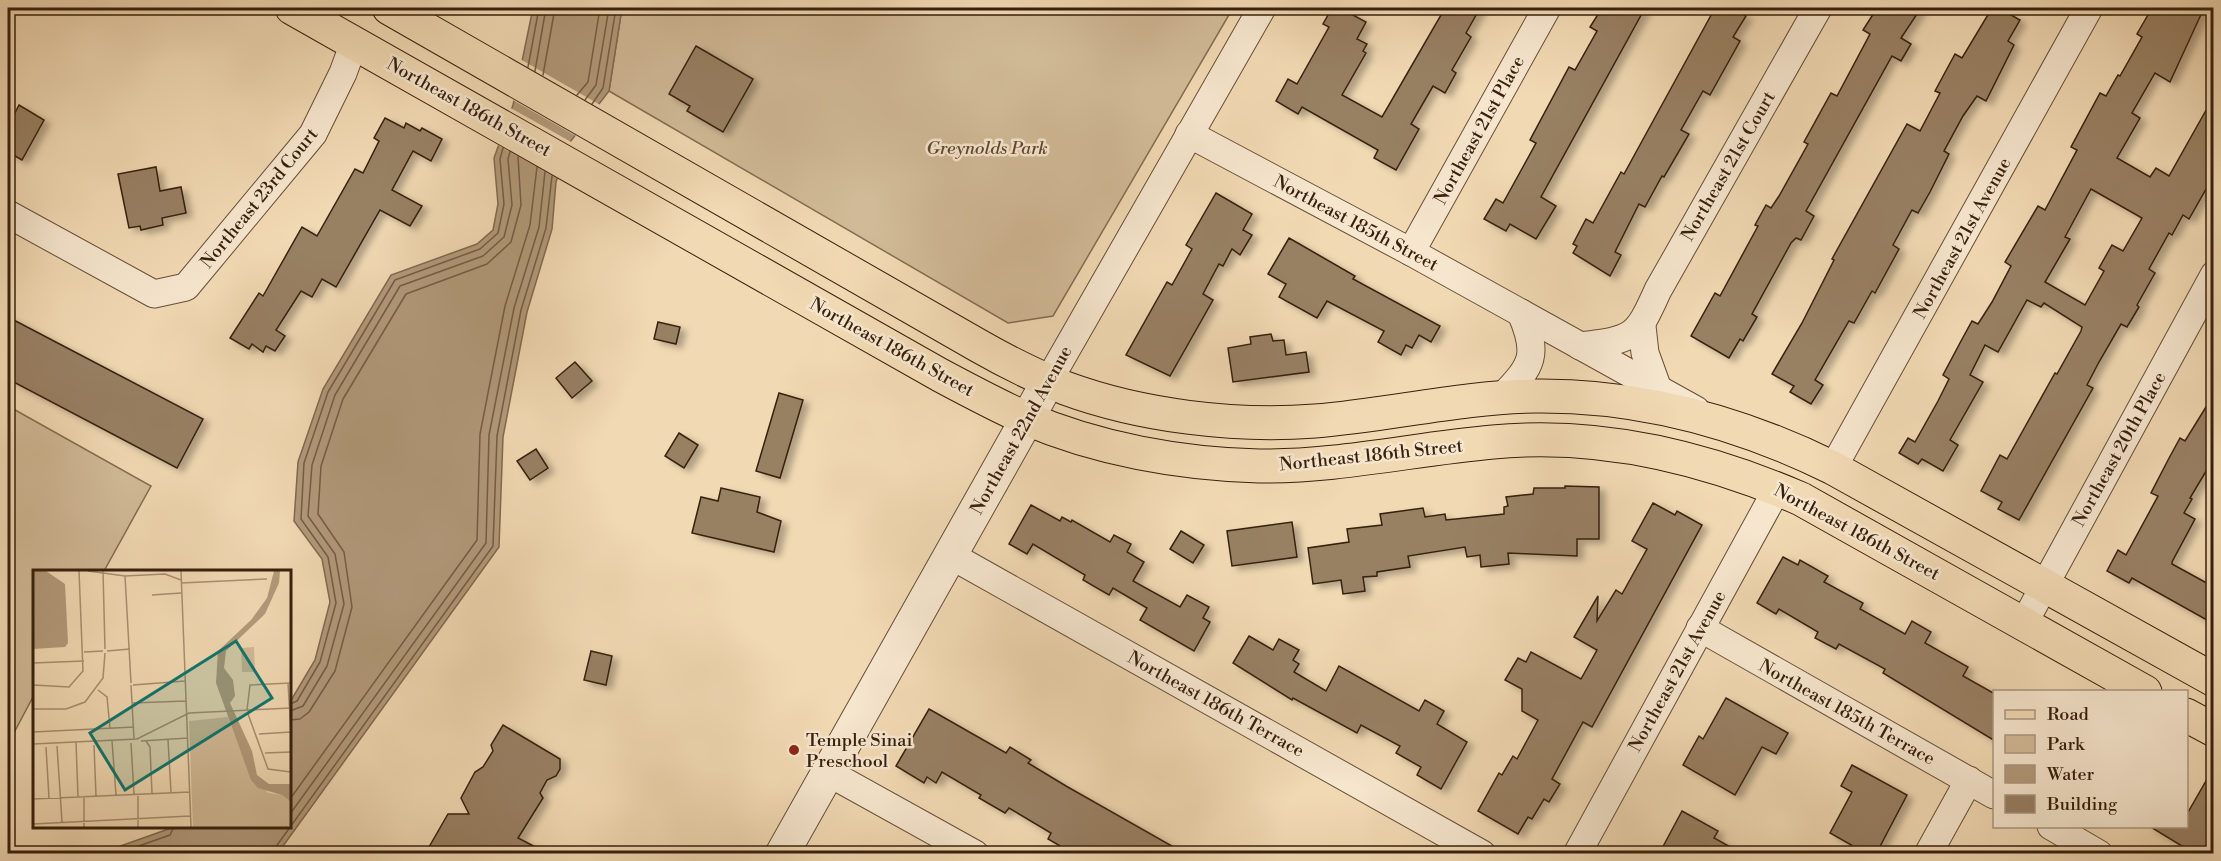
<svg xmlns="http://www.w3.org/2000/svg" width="2221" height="861" viewBox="0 0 2221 861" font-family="'Libre Bodoni',serif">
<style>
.green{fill:#d1ba97;stroke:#846d52;stroke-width:1.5}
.water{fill:#b29a7b;stroke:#81694f;stroke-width:1.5}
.pier{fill:#f1d9b3}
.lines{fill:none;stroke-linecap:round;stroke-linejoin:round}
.shore{stroke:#745d44;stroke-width:1.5}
.building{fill:#988064;stroke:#37200e;stroke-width:1.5;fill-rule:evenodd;filter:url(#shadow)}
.minor-casing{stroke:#664e37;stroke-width:29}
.tertiary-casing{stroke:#664e37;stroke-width:35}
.primary-casing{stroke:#37200e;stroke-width:35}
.minor{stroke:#f6e6ce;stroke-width:27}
.tertiary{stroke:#f6e6ce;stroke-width:33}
.primary{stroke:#f1d9b3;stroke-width:33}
.poi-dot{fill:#8f2418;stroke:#f6e6ce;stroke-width:2}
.labels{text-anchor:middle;stroke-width:5;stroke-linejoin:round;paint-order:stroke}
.street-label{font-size:18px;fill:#37200e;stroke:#f6e6ce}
.park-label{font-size:18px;font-style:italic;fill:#5e4630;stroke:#f6e6ce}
.poi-label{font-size:18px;fill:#37200e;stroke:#f6e6ce;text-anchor:start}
.inset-road{fill:none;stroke:#a78f71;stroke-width:1.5}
.view{fill:#0f766e;fill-opacity:0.15;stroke:#0f766e;stroke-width:3}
.inset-edge{fill:none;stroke:#37200e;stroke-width:3}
</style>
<defs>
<filter id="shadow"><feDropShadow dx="6" dy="4" stdDeviation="3" flood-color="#0004"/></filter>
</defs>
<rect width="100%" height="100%" fill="#f1d9b3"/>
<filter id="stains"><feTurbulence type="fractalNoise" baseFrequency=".00333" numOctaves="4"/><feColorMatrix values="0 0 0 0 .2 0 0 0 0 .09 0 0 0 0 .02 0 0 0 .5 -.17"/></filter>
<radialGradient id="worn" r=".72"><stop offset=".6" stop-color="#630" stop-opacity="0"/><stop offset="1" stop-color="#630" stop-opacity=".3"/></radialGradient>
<g class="green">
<path d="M622,8H1233L1053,316L1008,323L609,91Z"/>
<path d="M8,406L151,486L104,571L34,572V695L8,744Z"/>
</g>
<path class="water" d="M533,8H622L609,91L570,142L556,182L552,229L527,312L503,437L499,547L278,853L98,854L174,827L290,826V702L315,660L330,602L322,559L294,521L298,462L323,389L391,275L477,244L493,230L498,204L494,158L513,105Z"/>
<g class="pier">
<path d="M520,59L602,106L578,137L511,99Z"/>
<path d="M509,107L573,143L560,180L496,144Z"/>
</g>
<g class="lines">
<g class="shore">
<path d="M528,67L539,8"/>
<path d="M535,71L546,8"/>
<path d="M543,75L555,8"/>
<path d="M577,95L588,82L600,8"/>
<path d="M585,100L596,85L609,8"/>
<path d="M592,104L603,88L616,8"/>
<path d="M290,704L297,701L320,662L336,603L328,557L301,519L304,463L328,392L395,280L480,249L498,233L504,204L500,159L503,148"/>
<path d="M290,711L303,706L327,666L344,604L335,554L308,516L312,465L335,395L400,286L483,256L504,237L512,205L508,159L510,152"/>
<path d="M290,720L300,719L309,712L335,671L352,607L344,552L318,514L321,466L343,399L406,294L487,264L511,242L521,205L518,157"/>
<path d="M290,799L477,540L480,434L505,306L530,225L537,167"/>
<path d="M290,814L486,543L489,435L514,308L539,227L545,172"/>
<path d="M116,854L170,835L174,826"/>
<path d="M273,854L275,848L493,546L497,436L521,310L546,228L552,176"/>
</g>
</g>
<g class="building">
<path d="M1332,8H1340L1366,22L1357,39L1367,44L1363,51L1366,53L1342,95L1382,117L1445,8H1480L1466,33L1471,37L1452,70L1456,73L1445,93L1433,86L1411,124L1419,129L1396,170L1374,158L1378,150L1302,107L1298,114L1276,101L1288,79L1297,84L1329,27L1323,24Z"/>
<path d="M1602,8H1645L1541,197L1556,206L1536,239L1510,224L1506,231L1484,219L1496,199L1503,203L1524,165L1536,143L1530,140L1569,67L1575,70L1597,31L1590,27Z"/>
<path d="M1715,8H1732L1746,16L1733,37L1740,41L1710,95L1703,91L1681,130L1689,134L1664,177L1662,176L1645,207L1639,204L1615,252L1621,255L1610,276L1573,253L1577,246L1573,244L1586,219L1593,223L1621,172L1624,174Z"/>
<path d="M1877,8H1921L1901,38L1911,44L1901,61L1892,56L1806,211L1814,216L1801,240L1796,238L1791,243L1752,314L1757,317L1743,341L1740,339L1729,358L1691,336L1715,293L1720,296L1758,226L1755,225L1766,205L1771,208L1779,196L1808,144L1804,142L1831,93L1837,96L1870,34L1863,30Z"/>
<path d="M1992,8H1999L2020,20L2008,41L2014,45L1986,101L1977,96L1963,116L1944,151L1949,154L1930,192L1918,213L1912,210L1893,245L1899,249L1875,293L1872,291L1854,323L1849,321L1815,380L1823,385L1811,404L1790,392L1794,386L1772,374L1802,323L1834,260L1832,259L1907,124L1920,131L1940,93L1935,91L1955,54L1962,58Z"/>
<path d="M2152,8H2204L2170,82L2155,73L2132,113L2140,118L2117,158L2150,177L2156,168L2169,176L2214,96V175L2189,219L2183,215L2172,235L2169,233L2149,269L2155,273L2137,305L2139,307L2127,327L2121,324L2099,362L2087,385L2093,388L2019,520L1998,509L2002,502L1981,491L2000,455L2007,459L2055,373L2057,374L2081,331L2082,327L2044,303L2041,307L2027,300L1998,352L1985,345L1970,375L1983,382L1950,440L1958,445L1943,471L1922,459L1918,464L1899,453L1908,438L1915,442L1938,401L1949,379L1943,375L1961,341L1972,321L1978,324L1992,302L2011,266L2005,262L2038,206L2045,210L2077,150L2071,147L2100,93L2106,96L2118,75L2120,76L2142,37L2137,34ZM2091,189L2142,218L2123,251L2112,245L2099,268L2104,271L2085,305L2045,282L2070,239L2065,237Z"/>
<path d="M696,46L753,79L723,132L687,111L690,106L669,94Z"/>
<path d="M19,105L44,120L22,160L8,152V126Z"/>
<path d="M385,118L404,128L406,123L420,131L422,128L442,139L431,161L413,151L392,190L422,206L410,226L380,210L336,287L322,279L312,297L301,291L276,330L285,336L275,351L266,346L263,352L252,344L249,349L230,338L259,293L263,296L302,227L317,236L355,169L363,173L379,141L374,138Z"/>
<path d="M156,167L160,191L181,187L186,213L162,218L163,225L141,230L140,226L129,228L118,174Z"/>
<path d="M1216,193L1252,214L1243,230L1252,235L1240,255L1232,249L1223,266L1219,264L1203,294L1213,300L1170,376L1126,355L1167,282L1172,285L1192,249L1186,245Z"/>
<path d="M1289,238L1355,276L1353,279L1440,326L1431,342L1419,335L1412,348L1406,345L1401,355L1378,342L1384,331L1327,301L1317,318L1279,297L1286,284L1268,274Z"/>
<path d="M8,317L203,419L177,468L8,379Z"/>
<path d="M658,322L680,327L676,344L654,339Z"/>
<path d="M1271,334L1273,341L1284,340L1286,355L1306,352L1309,372L1233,382L1228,348L1251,344L1250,337Z"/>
<path d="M575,362L592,381L572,398L556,378Z"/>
<path d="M779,393L803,400L780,478L756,471Z"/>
<path d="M2214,394V458L2190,498L2192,499L2184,513L2195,519L2172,562V564L2214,587V624L2132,578L2129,583L2107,571L2118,550L2126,555L2158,496L2151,493L2168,460L2180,438L2185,441Z"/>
<path d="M679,433L698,445L684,468L665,456Z"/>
<path d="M536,449L548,468L530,480L517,461Z"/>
<path d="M1565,486L1599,487V539H1577V556L1508,553L1509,564L1481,567L1480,555L1467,557L1465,547L1408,556L1410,567L1377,572V576L1363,577L1365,591L1343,594L1341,580L1313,584L1308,548L1349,542L1347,529L1382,525L1380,514L1423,508L1425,517L1445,514L1446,520L1504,514V507L1508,506L1506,497L1533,494L1534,488H1565Z"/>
<path d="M721,488L760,497L757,512L781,521L774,552L692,533L701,497L718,501Z"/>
<path d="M1653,503L1675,515L1677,511L1702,525L1592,727L1583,722L1552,779L1560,784L1549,802L1544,799L1532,819L1528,817L1518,834L1478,811L1499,773L1502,775L1513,756L1517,759L1538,720L1522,711V689L1505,680L1518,658L1526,662L1531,652L1581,679L1597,650L1574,637L1598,596L1597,621L1616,590L1622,594L1647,549L1632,541Z"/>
<path d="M1031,505L1060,521L1062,517L1071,522L1072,520L1110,542L1114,535L1131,544L1127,552L1144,562L1133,581L1180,607L1187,595L1209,607L1203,618L1210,622L1194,651L1140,620L1147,608L1113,588L1109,595L1083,580L1085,575L1033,544L1027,554L1009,544Z"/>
<path d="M1292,522L1297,557L1232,566L1227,531Z"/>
<path d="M1181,531L1204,545L1193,563L1170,549Z"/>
<path d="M1783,557L1798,565L1800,560L1828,576L1824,582L1863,603L1860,609L1905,634L1912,621L1931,632L1925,643L1968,667L1963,676L1995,694V741L1883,673L1885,669L1839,644L1836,649L1815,638L1818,632L1779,609L1776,614L1757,603Z"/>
<path d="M1249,636L1273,650L1279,639L1299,650L1293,660L1299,664L1294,672L1326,691L1339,666L1419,711L1425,700L1444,711L1437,724L1467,742L1441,789L1417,775L1421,767L1396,753L1400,746L1361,725L1357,733L1293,698L1292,700L1233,663Z"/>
<path d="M591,651L612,656L606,685L584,680Z"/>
<path d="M1726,698L1788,733L1776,754L1762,747L1735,795L1683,765L1699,736L1703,739Z"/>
<path d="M929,709L1006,753L1010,747L1031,760L1028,763L1066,786L1186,854H1074L1048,839L1051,833L1009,808L1005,813L979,798L981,795L942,772L936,783L927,777L924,783L896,766Z"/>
<path d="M503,725L560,759V769L556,776L547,780L540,793L543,798L518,838L549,854H425L448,814H469L461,798L475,772L483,767L493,751L491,745Z"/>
<path d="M1852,765L1907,795L1876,854H1867L1830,833L1852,792L1841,786Z"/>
<path d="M2214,767V854H2195L2149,826H2187V814Z"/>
<path d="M1682,811L1718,831L1714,838L1743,854H1659Z"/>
</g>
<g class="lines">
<g class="minor-casing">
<g id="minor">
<path d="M1189,134L1411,252L1696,410"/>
<path d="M8,214L154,294L186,287L313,134L343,73L354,43"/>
<path d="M1411,252L1547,8"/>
<path d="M1642,326L1645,353L1658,389"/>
<path d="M1580,346C1634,339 1636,339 1658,290L1818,8"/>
<path d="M1049,380L1262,8"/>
<path d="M1502,397C1533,365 1539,355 1521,313"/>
<path d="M1833,468L2089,8"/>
<path d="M950,555L1482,854"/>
<path d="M2024,623L2214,275"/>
<path d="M1700,628L1994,795"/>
<path d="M829,773L975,854"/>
<path d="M2051,826L2099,854"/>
<path d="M1577,854L1777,489"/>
<path d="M1928,854L1969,780"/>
</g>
</g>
<g class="tertiary-casing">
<path id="tertiary" d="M782,854L1049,380"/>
</g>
<g class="primary-casing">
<g id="primary">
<path d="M292,8L940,375C968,390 996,405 1025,418C1097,449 1180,464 1259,466C1337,467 1414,449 1493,442C1599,432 1704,457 1801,499L2145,692"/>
<path d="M389,8L979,346C1007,362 1035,376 1065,388C1141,416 1234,427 1315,421C1389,415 1461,397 1536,396C1640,395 1740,422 1833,468L2214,680"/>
<path d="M2186,715L2214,730"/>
</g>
</g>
<use href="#minor" class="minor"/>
<use href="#tertiary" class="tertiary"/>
<use href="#primary" class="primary"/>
</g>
<circle class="poi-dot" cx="794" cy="750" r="6"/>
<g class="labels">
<g class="street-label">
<text transform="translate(469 107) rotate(29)" y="6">Northeast 186th Street</text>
<text transform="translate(1479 130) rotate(-61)" y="6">Northeast 21st Place</text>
<text transform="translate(1728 166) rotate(-60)" y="6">Northeast 21st Court</text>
<text transform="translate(259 198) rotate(-51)" y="6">Northeast 23rd Court</text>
<text transform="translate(1356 223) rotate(28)" y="6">Northeast 185th Street</text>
<text transform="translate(1962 238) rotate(-61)" y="6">Northeast 21st Avenue</text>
<text transform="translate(892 347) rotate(29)" y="6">Northeast 186th Street</text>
<text transform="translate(1021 430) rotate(-61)" y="6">Northeast 22nd Avenue</text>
<text transform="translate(2119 449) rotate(-61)" y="6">Northeast 20th Place</text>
<text transform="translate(1371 455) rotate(-6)" y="6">Northeast 186th Street</text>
<text transform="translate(1857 532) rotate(28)" y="6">Northeast 186th Street</text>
<text transform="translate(1677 671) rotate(-61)" y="6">Northeast 21st Avenue</text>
<text transform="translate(1216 704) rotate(29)" y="6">Northeast 186th Terrace</text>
<text transform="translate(1847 712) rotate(29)" y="6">Northeast 185th Terrace</text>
</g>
<g class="park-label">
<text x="987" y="154">Greynolds Park</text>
</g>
<g class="poi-label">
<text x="806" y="746">Temple Sinai<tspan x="806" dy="21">Preschool</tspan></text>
</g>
</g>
<g transform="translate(33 570)">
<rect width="258" height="258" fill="#f1d9b3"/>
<path d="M221,77L222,102H209L208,78ZM195,147L215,199L235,223L249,225L258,232V257H160L156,151Z" fill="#d1ba97"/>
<path d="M0,1H13L32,14L35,73L32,77L0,79ZM241,1H247L246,13L232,44L193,81L191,98L200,110L202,126L197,133L219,181L224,205L236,214H258V232L249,225L225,218L218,210L183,113L185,81L218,50L234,28Z" fill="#b29a7b"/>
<path class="inset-road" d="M55,1L92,6L132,4L148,10M70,1L72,79M148,1L158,257M92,6L98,113M148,13L234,9M119,25L148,23M74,81L97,79M51,82L70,81M0,93L51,91M255,113L258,163M0,115L36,117L50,101L46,1M98,115L101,169M100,115L152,111M65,120L74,127L77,158M99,133L153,131M0,139H33L52,132L70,108L72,83M214,140L217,115L258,113M215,144L235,199L258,202M0,162L101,157M226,164L258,162M135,170L138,222M79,171L83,225M108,171L155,168M113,171L117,177L119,223M43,172L45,227M98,173L101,224M0,174L104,169L156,143L258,138M61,175L63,226M24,176L29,252M13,177L16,228M232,183L258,182M105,224V257M51,226V257M0,229L157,222M0,254L157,246"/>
<path class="view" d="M203,71L239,128L92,220L57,163Z"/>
<rect width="258" height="258" class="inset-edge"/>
</g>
<rect width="2221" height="861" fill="none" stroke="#f1d9b3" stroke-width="30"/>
<rect x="9" y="9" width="2203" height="843" fill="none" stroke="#37200e" stroke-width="3"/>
<rect x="15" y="15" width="2191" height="831" fill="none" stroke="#37200e" stroke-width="1.5"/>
<rect x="1993" y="690" width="195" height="138" fill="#f6e6ce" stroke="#aa9781" stroke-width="1.5"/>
<rect x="2005" y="710" width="30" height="9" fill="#f1d9b3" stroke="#aa9781" stroke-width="1.5"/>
<text x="2047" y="720" font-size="18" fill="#37200e">Road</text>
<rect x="2005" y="735" width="30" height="18" fill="#d1ba97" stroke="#aa9781" stroke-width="1.5"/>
<text x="2047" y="750" font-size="18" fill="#37200e">Park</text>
<rect x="2005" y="765" width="30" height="18" fill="#b29a7b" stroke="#aa9781" stroke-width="1.5"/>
<text x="2047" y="780" font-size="18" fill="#37200e">Water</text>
<rect x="2005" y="795" width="30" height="18" fill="#988064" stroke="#aa9781" stroke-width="1.5"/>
<text x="2047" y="810" font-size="18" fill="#37200e">Building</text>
<rect width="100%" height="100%" filter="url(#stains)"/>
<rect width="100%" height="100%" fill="url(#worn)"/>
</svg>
